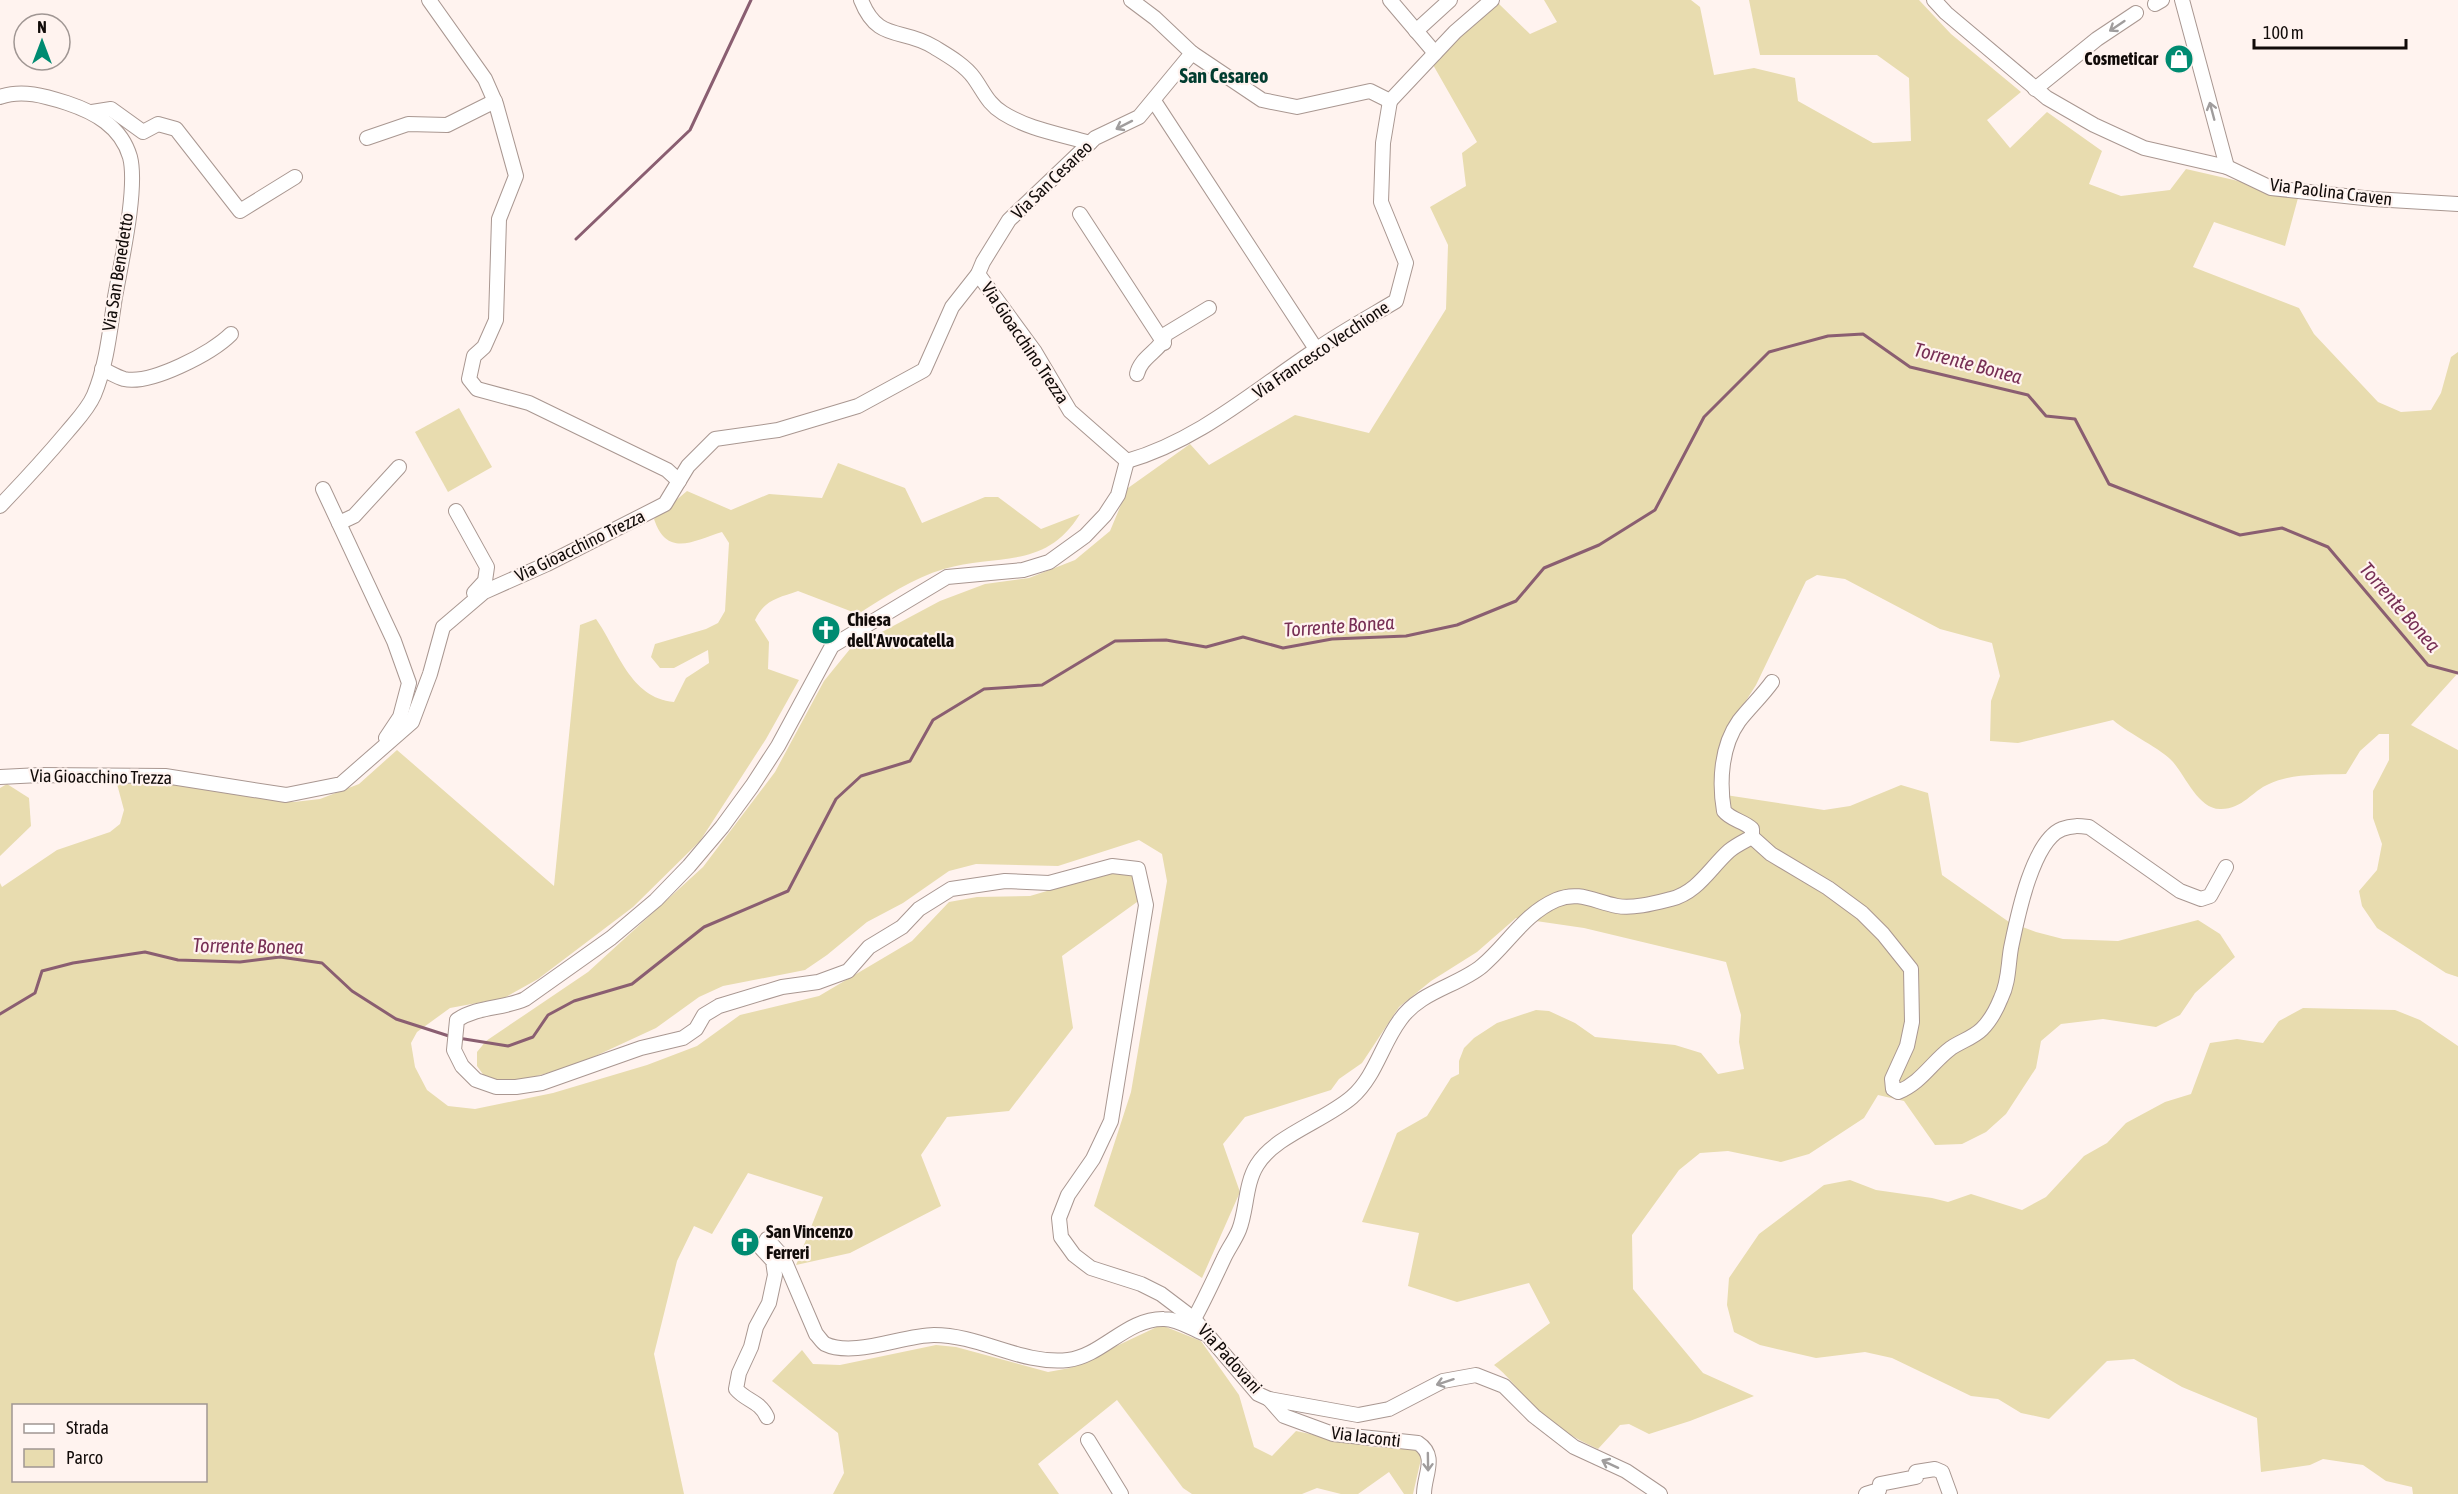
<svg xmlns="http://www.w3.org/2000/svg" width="2458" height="1494" viewBox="0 0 2458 1494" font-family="'Asap Condensed',sans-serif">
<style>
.green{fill:#e8dcaf;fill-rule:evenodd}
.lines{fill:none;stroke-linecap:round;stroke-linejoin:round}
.stream{stroke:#8a5e71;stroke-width:3}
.minor-casing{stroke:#a99791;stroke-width:16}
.minor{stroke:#fff;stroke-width:14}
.oneway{stroke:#a09d9d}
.labels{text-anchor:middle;stroke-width:4.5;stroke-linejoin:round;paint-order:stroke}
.poi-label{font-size:18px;font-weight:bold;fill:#110b09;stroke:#fff3ef;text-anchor:start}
.street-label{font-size:18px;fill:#110b09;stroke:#fff3ef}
.neighbourhood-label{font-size:20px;font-weight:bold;fill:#023d30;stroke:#fff3ef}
.water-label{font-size:20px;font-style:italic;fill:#772f55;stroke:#fff3ef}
</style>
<rect width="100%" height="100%" fill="#fff3ef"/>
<g class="green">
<path d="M1544,0H1691L1700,7L1714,75L1754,68L1795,78L1798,101L1873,143L1911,141L1909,78L1877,55H1760L1749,0H1919L1951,34L2021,92L1987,120L2010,148L2047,112L2102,151L2089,184L2121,196L2170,190L2186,169L2234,180L2298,198L2285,246L2214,222L2193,267L2299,308L2314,334L2378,402L2401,412L2431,410L2441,393L2451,357L2458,352V673L2411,725L2458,750V977L2446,973L2377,928L2362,906L2359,891L2377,870L2382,844L2373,818V791L2389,760V734H2379L2360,751L2346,774C2320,775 2293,773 2269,784C2252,791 2243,809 2221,809C2199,810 2186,777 2173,762C2162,749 2129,734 2113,720L2018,743L1990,741L1991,701L2000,676L1992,643L1940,629L1845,579L1817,575L1806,581L1756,685L1728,729L1719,794L1824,810L1850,806L1901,785L1928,793L1942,875L2009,922L2036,932L2063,939L2118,941L2198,920L2220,934L2235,957L2195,993L2180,1015L2156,1027L2103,1019L2061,1024L2041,1041L2036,1068L2006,1114L1986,1132L1962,1144L1935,1145L1904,1101L1878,1095L1864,1118L1809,1154L1781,1162L1728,1151L1700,1153L1679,1170L1632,1235L1633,1289L1703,1373L1754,1396L1690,1421L1649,1434L1629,1424L1620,1425L1598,1449C1572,1438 1546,1420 1526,1399C1516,1387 1507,1375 1494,1365L1550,1323L1529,1283L1457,1302L1408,1286L1419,1233L1362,1222L1397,1133L1427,1116L1451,1078L1459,1074V1061L1464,1048L1474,1038L1497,1023L1536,1010L1549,1011L1575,1023L1595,1037L1675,1045L1701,1053L1718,1074L1744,1069L1739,1042L1741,1015L1726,962L1584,928L1516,918L1477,952L1431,981L1399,1007L1362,1063L1339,1079L1331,1090L1245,1117L1223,1144L1240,1192L1202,1278L1094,1206L1131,1092L1167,881L1162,854L1139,840L1058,866L976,864L949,871L903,903L867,922L827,955L805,970L723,986L699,997L656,1028L576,1065L508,1084L485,1077L477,1066V1052L486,1041L588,972L703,867L775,772L824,681L850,649L940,601L985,584L1029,578L1075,560L1110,531L1128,488L1190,444L1209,465L1295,415L1369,433L1446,309L1448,245L1430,207L1466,186L1462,153L1477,142L1432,63L1498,3L1530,34L1557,22Z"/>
<path d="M459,408L492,467L448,492L415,432Z"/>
<path d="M838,463L905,488L922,523L985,497H998L1041,529L1080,514C1045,571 996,553 944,569C913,578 885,597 858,614L798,591C778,598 764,600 755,620L769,642L768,669L799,680L766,739L700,841L633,907L538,979L504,998L450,1008L417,1032L411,1043L415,1067L427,1090L448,1106L475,1109L553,1093L647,1065L697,1046L740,1015L819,996L912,941L949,902L977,897L1030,896L1108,873L1121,872L1134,875L1138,888L1137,902L1062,956L1073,1028L1009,1111L947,1117L921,1155L941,1206L850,1253L796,1265L823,1197L748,1173L712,1234L694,1226L677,1261L654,1354L684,1494H0V883L2,887L57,850L110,832L120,824L124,810L117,784H173L294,802L320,799L359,784L397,750L554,886L580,625L596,619C618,650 630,698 674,702L686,678L709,663L708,650L674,668H660L651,657L655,644L706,629L718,623L725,611L729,543L722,532C693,541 667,558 654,519L687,491L731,510L769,494L822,498ZM14,1406H206V1480H14Z"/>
<path d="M7,784L29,798L31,826L0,856V788Z"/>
<path d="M2303,1008L2395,1010L2420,1020L2458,1046V1494H2413L2412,1487L2386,1481L2363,1465L2323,1459L2310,1465L2261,1472L2257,1418L2182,1387L2134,1359L2107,1361L2049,1419L2021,1413L1998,1399L1971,1396L1892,1358L1865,1352L1816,1358L1760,1345L1734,1332L1727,1305L1729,1278L1759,1234L1824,1185L1850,1180L1876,1190L1932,1198L1948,1202L1971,1194L2022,1210L2046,1197L2084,1156L2107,1143L2126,1123L2165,1102L2191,1094L2210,1043L2237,1039L2263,1043L2279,1021Z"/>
<path d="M1161,1325L1201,1341L1239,1395L1254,1447L1272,1456L1296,1431L1372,1447L1413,1449L1420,1453L1421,1459L1413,1494H1404L1389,1472L1358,1494H1341L1317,1488L1302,1494H1192L1183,1488L1117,1400L1038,1464L1059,1494H833L844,1473L838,1433L772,1381L802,1350L813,1364L840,1365L936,1345L956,1347L1048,1372L1070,1368Z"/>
</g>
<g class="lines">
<g class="stream">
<path d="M576,239L690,130L751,0"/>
<path d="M0,1014L35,993L42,971L73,963L145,952L178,960L240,962L280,957L322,963L352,991L396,1019L452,1037"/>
<path d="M458,1038L508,1046L533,1037L548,1015L574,1001L632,984L704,927L788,891L836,799L861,776L910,761L933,720L984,689L1042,685L1115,641L1166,640L1206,647L1243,637L1283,648L1332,639L1406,636L1457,625L1516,601L1544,568L1599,545L1655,510L1704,417L1769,352L1828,336L1863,334L1910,367L2028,395L2046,416L2075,419L2109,484L2240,535L2282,528L2328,547L2428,665L2458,673"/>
</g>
<g class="minor-casing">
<g id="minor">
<path d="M429,0L485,79L496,104L516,176L499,219L496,320L484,347L474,356L469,379L477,389L529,403L667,470L679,481"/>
<path d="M861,0C878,43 902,27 934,47C947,55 965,65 974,78C984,92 988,104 1003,113C1030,130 1061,134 1090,143"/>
<path d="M1131,0L1155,18L1192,53L1262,100L1297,107L1370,91L1390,101"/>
<path d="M1390,0L1435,53"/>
<path d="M1934,0L1946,13L2047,98L2094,125L2144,148L2227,167L2271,188L2373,199L2458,204"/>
<path d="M2182,0L2227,167"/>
<path d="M2155,4L2162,0"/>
<path d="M1416,31L1450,0"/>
<path d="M2035,89L2097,39L2136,13"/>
<path d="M0,97C22,89 45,96 67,103C94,112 121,126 130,157C138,188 121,263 115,297C110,329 107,364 94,395C88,409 77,420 67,432C46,457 23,482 0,506"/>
<path d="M1154,101L1316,349"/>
<path d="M1390,101L1455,32L1492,0"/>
<path d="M92,112L111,109L143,132L158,124L176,129L240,211L295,177"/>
<path d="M367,138L408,124L447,125L495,101"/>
<path d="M1080,214L1164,343"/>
<path d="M978,274L1035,352L1070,411L1127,461"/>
<path d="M102,369C109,372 117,377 124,379C151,385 212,353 231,334"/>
<path d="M1137,374C1141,356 1161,351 1166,334L1209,308"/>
<path d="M1127,461L1118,495L1105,515L1085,536L1049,562L1023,570L947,577L832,646L778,746L752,786L722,827L689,866L656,900L611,938L525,999C503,1009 478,1006 457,1020L454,1050L462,1066L476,1080L496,1087H516L542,1083L641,1048L683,1038L696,1029L704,1015L719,1006L782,987L818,982L848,971L869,947L902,927L919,909L951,889L1005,881L1049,883L1112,866L1138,869L1146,905L1111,1121L1093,1159L1068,1195L1059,1218L1061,1237L1074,1255L1091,1268L1141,1284L1161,1294L1194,1319L1258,1394L1269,1399L1358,1415L1389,1409L1443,1381L1476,1375L1504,1386L1534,1416L1574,1447L1626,1471L1660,1494"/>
<path d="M1127,461C1200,440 1256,389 1317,349C1342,332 1369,317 1396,301L1406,263L1381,202L1383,143L1390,101"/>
<path d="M323,489L394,641L409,683L400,717L386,738"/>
<path d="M456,511L487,567L485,581L474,593"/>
<path d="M339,523L354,516L399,467"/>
<path d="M1772,682C1762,696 1749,708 1739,721C1721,746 1719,782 1724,811C1731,820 1744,821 1752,829V837L1771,854L1828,888L1862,913L1883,934L1911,969L1912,1022L1907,1046L1892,1079L1893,1089L1898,1092C1921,1083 1932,1062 1951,1048C1961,1041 1973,1038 1982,1029C1990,1021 1997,1008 2001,998C2009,982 2008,965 2011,948C2017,919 2032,841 2062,829C2072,825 2080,826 2089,827L2180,891L2201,899L2210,896L2226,867"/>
<path d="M0,777L40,775L165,776L286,795L341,784L412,722L430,674L443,627L484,592L547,564L665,504L688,466L715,439L778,430L858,406L924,370L952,307L978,274L983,262L1009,220L1095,138L1139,117L1192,53"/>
<path d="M1194,1319C1205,1299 1214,1279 1224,1258C1228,1249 1235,1240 1239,1230C1247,1210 1245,1184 1257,1165C1274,1136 1326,1120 1352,1097C1375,1077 1382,1044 1400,1020C1420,991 1458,986 1482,966C1508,944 1524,914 1556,900C1579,890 1595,902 1617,906C1633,909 1655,903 1671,899C1698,892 1710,868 1729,851C1736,845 1745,841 1752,837"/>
<path d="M1269,1399L1284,1416L1333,1434L1418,1443C1438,1456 1424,1475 1424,1494"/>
<path d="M767,1417C760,1401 746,1401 736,1389L739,1373L751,1347L756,1327L769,1303L775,1275L773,1261L762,1249L767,1239L783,1257L816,1334C819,1337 822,1342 825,1344C854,1358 903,1335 934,1335C981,1335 1021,1365 1068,1360C1102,1356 1127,1318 1164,1319C1178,1319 1190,1328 1203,1333"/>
<path d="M1088,1440L1121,1494"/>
<path d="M1866,1494L1879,1490L1880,1484L1916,1477V1472L1935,1469L1942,1472L1950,1494"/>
</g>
</g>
<use href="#minor" class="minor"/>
</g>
<defs><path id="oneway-shaft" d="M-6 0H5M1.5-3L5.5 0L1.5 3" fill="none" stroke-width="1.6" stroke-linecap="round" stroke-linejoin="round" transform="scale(1.5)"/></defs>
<g class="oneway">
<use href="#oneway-shaft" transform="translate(2117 26) rotate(146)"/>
<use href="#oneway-shaft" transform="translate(2212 111) rotate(-105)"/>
<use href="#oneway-shaft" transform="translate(1124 125) rotate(153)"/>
<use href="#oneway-shaft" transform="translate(1445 1382) rotate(162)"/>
<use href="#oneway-shaft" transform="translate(1428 1462) rotate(89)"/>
<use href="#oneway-shaft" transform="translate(1610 1464) rotate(-155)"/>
</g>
<defs>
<g id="shop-disc" transform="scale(1.5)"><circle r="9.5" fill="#008b71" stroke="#fff3ef"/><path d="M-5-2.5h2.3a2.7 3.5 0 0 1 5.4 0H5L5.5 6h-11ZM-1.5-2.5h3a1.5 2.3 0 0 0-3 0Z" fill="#fff"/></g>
<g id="church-disc" transform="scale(1.5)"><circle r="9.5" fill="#008b71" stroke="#fff3ef"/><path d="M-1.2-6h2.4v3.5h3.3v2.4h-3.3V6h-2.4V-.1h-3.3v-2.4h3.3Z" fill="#fff"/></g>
</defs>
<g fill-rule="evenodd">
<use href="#shop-disc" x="2179" y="59"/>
<use href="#church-disc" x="826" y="630"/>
<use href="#church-disc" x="745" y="1242"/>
</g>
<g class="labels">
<g class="poi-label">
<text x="2158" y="65" text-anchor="end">Cosmeticar</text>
<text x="847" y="626">Chiesa<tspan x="847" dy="21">dell'Avvocatella</tspan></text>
<text x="766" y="1238">San Vincenzo<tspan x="766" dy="21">Ferreri</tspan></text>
</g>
<g class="street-label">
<text transform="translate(1052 180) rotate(-44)" y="6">Via San Cesareo</text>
<text transform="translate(2331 192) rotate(7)" y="6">Via Paolina Craven</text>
<text transform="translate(118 272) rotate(-81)" y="6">Via San Benedetto</text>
<text transform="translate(1025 343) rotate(56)" y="6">Via Gioacchino Trezza</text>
<text transform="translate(1321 350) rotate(-34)" y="6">Via Francesco Vecchione</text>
<text transform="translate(580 546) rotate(-26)" y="6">Via Gioacchino Trezza</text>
<text transform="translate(101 777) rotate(1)" y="6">Via Gioacchino Trezza</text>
<text transform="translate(1230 1359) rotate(48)" y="6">Via Padovani</text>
<text transform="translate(1366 1437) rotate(7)" y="6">Via Iaconti</text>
</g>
<g class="neighbourhood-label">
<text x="1224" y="83">San Cesareo</text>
</g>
<g class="water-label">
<text transform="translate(1968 363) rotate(15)" y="7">Torrente Bonea</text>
<text transform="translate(2400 607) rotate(49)" y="7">Torrente Bonea</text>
<text transform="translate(1339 626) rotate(-4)" y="7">Torrente Bonea</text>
<text transform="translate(248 946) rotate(1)" y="7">Torrente Bonea</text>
</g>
</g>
<rect x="12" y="1404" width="195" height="78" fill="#fff3ef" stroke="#a09693" stroke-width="1.5"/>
<rect x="24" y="1424" width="30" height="9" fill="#ffffff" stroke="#a09693" stroke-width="1.5"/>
<text x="66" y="1434" font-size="18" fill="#110b09">Strada</text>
<rect x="24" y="1449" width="30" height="18" fill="#e8dcaf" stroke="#a09693" stroke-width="1.5"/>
<text x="66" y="1464" font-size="18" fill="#110b09">Parco</text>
<g transform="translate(42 42)"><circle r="28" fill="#fff3ef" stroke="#a09693" stroke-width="1.5"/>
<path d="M0-4.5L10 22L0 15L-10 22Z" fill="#008b71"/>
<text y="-9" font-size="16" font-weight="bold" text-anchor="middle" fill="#110b09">N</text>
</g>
<path d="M2254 39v9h152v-9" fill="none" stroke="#110b09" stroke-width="3"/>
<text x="2263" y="39" font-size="18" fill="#110b09" stroke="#fff3ef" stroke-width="4.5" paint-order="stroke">100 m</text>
</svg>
